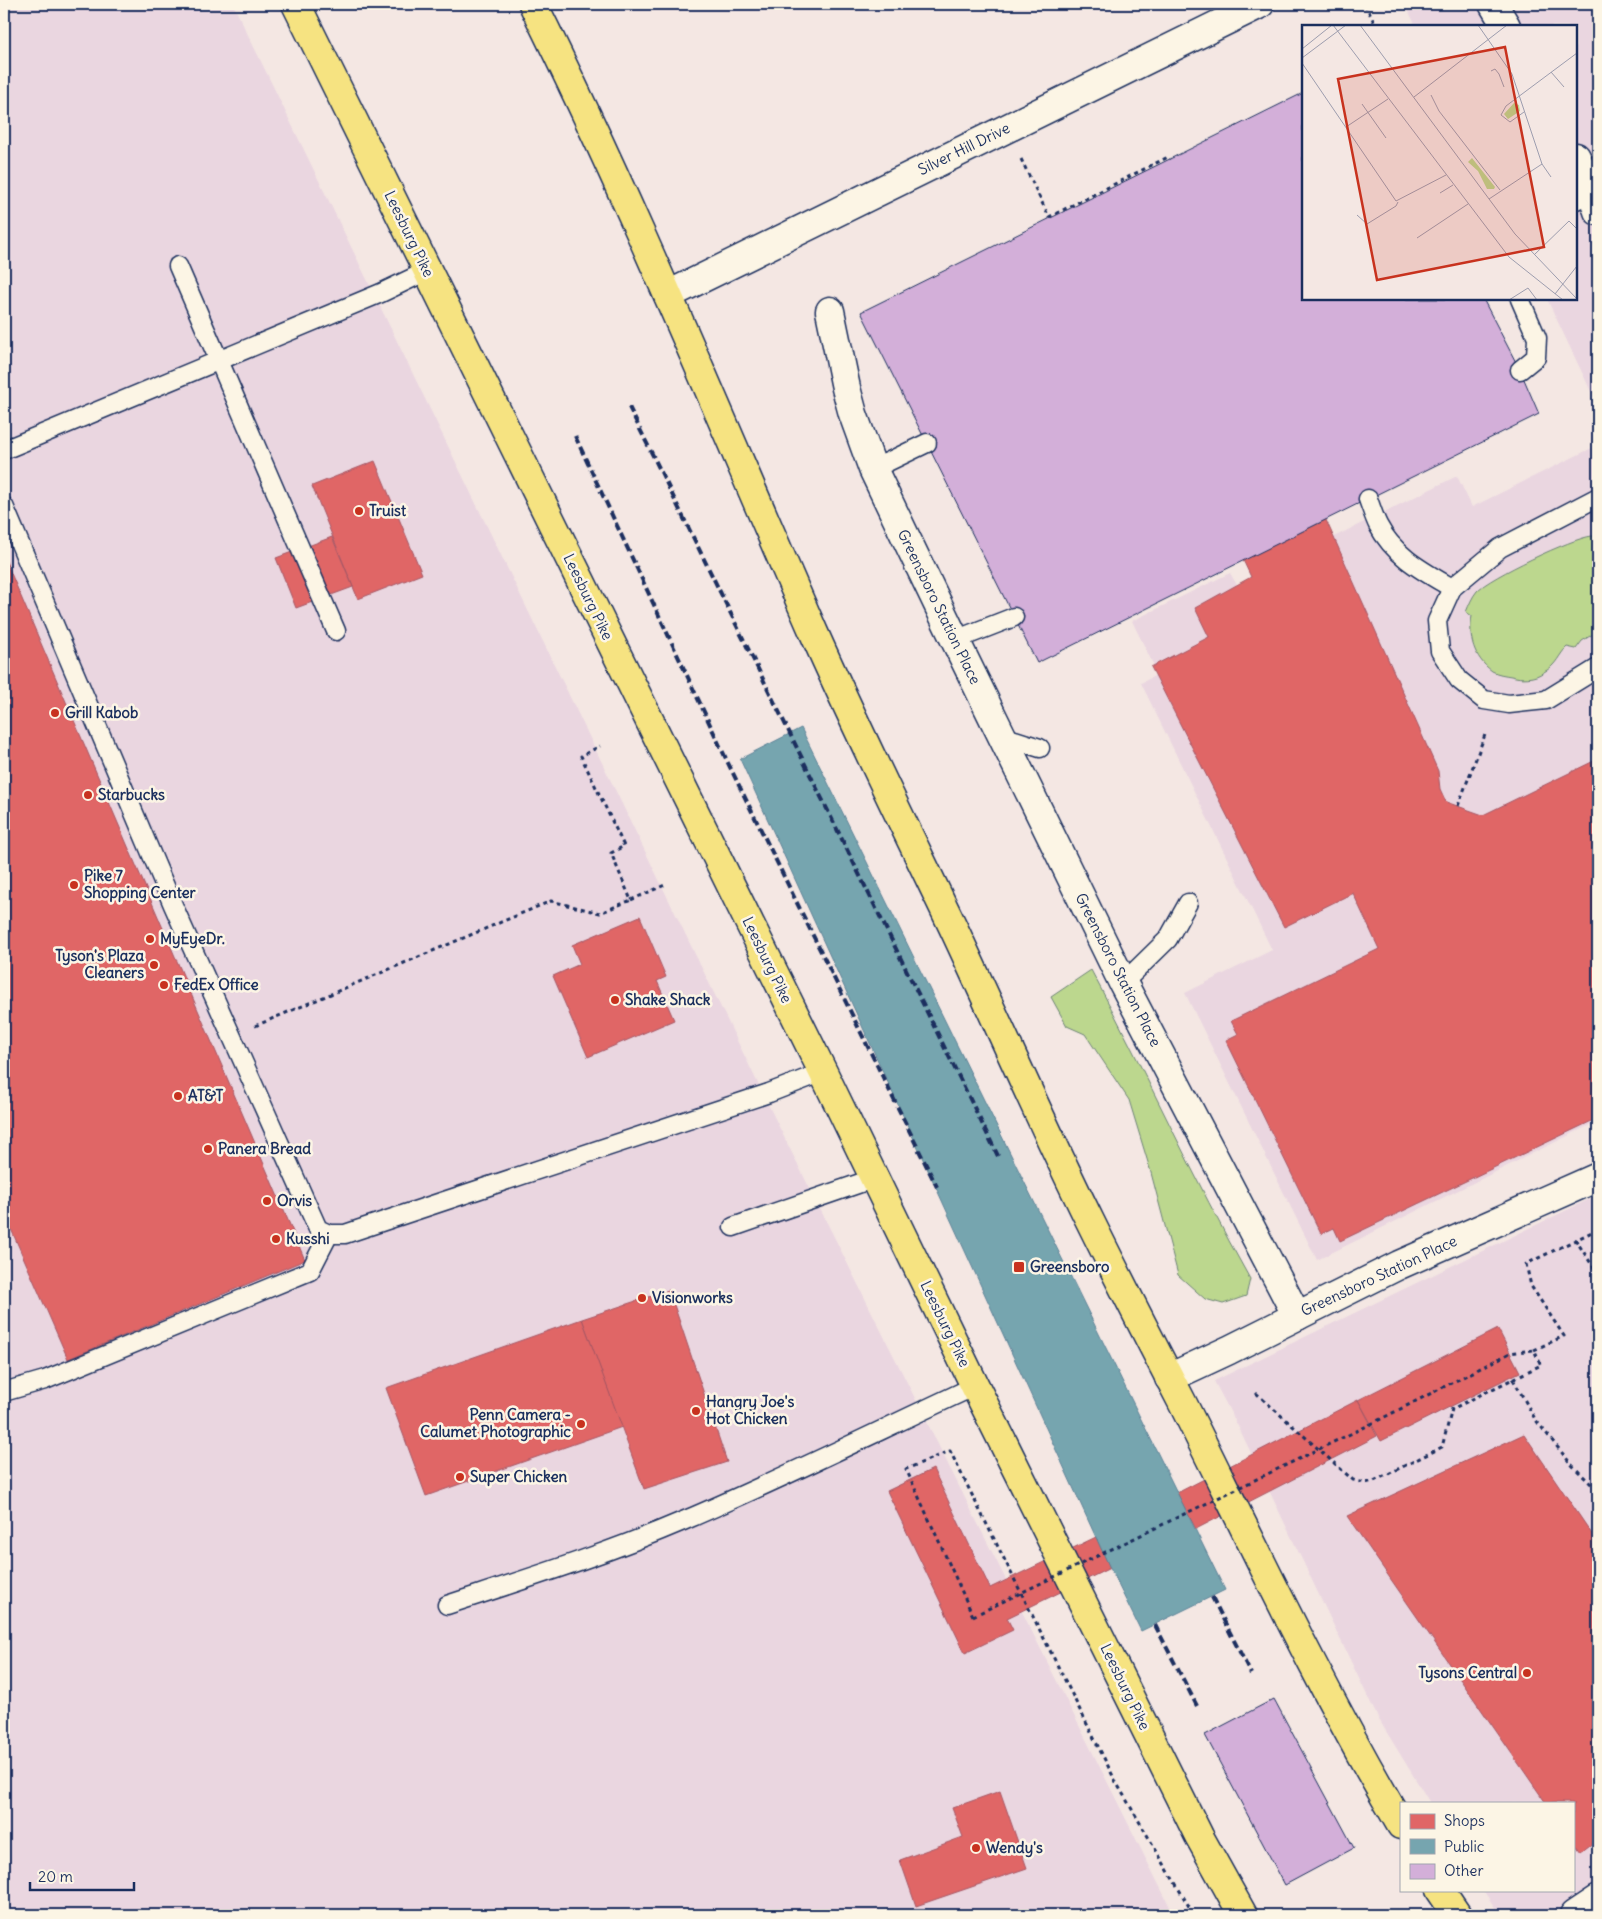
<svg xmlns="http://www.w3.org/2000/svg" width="1602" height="1919" viewBox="0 0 1602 1919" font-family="Delius,sans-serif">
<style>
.built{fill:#ead6e0}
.green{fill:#bcd78e;stroke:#6c8376}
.shops{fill:#e06666;stroke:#a55664}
.public{fill:#76a5af;stroke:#5b8297}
.building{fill:#d3afd9;stroke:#1b2f5e}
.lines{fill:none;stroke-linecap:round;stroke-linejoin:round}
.service-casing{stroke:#1b2f5e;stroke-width:21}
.minor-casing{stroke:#1b2f5e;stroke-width:31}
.trunk-casing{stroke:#1b2f5e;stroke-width:31}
.path{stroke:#1b2f5e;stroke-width:3;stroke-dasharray:4 4;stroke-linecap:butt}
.service{stroke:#fcf5e5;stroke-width:18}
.minor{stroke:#fcf5e5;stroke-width:28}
.trunk{stroke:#f6e381;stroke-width:28}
.rail{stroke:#1b2f5e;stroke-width:4;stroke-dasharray:8 4;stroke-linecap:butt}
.path-bridge{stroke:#1b2f5e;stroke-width:3;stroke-dasharray:4 4;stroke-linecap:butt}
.poi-dot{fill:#c8321e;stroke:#fcf5e5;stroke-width:2}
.labels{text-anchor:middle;stroke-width:5;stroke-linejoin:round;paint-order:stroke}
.street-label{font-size:15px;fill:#1b2f5e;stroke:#fcf5e5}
.poi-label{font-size:15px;font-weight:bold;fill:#1b2f5e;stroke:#fcf5e5;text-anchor:start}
.inset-road{fill:none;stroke:#9d9dae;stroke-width:1}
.view{fill:#c8321e;fill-opacity:0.15;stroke:#c8321e;stroke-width:2.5}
.inset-edge{fill:none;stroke:#1b2f5e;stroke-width:2.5}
</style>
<rect width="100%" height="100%" fill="#f4e7e3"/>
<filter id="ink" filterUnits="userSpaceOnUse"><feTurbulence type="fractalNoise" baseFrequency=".02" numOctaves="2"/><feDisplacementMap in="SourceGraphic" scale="10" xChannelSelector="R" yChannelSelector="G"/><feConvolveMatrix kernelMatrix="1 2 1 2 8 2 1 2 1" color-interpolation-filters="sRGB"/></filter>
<g filter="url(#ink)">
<g class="built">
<path d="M4,4H233L784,1137L1174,1915H4Z"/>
<path d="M1405,4H1598V406L1547,299H1576V26H1416Z"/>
<path d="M1598,445V1121L1317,1260L1185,993L1272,950L1141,683L1158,674L1132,621L1230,573L1237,585L1457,476L1472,507Z"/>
<path d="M1598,1195V1915H1500L1483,1890H1573V1803H1430L1378,1718L1240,1430L1214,1381Z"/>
</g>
<g class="green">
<path d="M1592,536H1598V631L1582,641L1576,649L1567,647C1559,654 1557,665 1544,672C1534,679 1522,679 1511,676C1505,675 1497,674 1492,671C1474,658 1468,637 1472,616L1466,612C1469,605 1472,597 1477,591C1490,577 1572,538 1592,536Z"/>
<path d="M1091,970C1146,1072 1193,1178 1250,1279L1246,1296L1223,1304L1205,1299L1178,1275L1150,1169L1129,1100L1085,1034L1067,1026L1051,997Z"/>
</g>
<g class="shops">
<path d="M375,461L422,574L358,599L312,486Z"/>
<path d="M1326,520L1438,771L1440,789L1446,802L1483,815L1598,759V1118L1340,1241L1334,1228L1321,1234L1226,1040L1238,1034L1231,1021L1379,949L1353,893L1284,927L1151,667L1209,637L1195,608L1251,577L1243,560Z"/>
<path d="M332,537L353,587L296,608L276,558Z"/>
<path d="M4,557L305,1260L68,1359L4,1213Z"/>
<path d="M640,916L666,977L657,981L674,1020L588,1057L553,976L580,964L572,945Z"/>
<path d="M669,1290L727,1462L644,1489L582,1319Z"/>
<path d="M582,1319L622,1427L426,1496L386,1388Z"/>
<path d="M1498,1329L1520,1372L1381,1441L1358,1400Z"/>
<path d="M1358,1400L1377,1436L1196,1529L1177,1493Z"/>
<path d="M1524,1434L1598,1543V1840L1581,1853L1573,1842V1803H1546L1347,1516Z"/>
<path d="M933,1469L990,1588L1096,1537L1110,1568L1007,1618L1013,1630L965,1653L887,1491Z"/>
<path d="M1000,1791L1027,1868L916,1906L900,1860L963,1837L952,1808Z"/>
<path d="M498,1910L522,1915H469L475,1912Z"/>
</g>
<path class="public" d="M801,728L1225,1590L1141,1631L1110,1568L740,759Z"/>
<g class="building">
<path d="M1303,93V299H1483L1520,370L1539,414L1037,663L861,312Z"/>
<path d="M1274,1699L1354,1848L1285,1885L1205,1735Z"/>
</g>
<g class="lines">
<g class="service-casing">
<g id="service">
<path d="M1576,200L1592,192"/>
<path d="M178,266L336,631"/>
<path d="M1520,299L1537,338L1536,357L1520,370"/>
<path d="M4,450L381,293L427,271"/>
<path d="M873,469L927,443"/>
<path d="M1598,497L1500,548L1452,588L1437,621L1440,651L1459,680L1484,700L1509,704L1546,700L1598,668"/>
<path d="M1368,499C1371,507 1374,517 1378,525C1394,556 1423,571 1452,588"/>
<path d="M4,506L173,905L318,1229L329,1234H345L769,1093L823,1072"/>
<path d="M955,640L1014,617"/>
<path d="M1002,736L1040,748"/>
<path d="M1123,983L1168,939L1188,903"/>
<path d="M733,1227L875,1178"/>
<path d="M4,1389L7,1391L45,1380L310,1271L329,1234"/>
<path d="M447,1605C526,1579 606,1554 683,1521C782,1479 878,1431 975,1386"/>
</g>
</g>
<g class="minor-casing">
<g id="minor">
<path d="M1493,4L1506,26"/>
<path d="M1576,157L1592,192L1598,211"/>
<path d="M668,295L1260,4"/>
<path d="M830,311L846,388L853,414L873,469L955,640L1123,983L1297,1316"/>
<path d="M1169,1378L1229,1350L1399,1265L1598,1177"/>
<path d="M1574,1915L1598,1899"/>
</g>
</g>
<g class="trunk-casing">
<g id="trunk">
<path d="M296,4L823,1072L975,1386L1199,1836L1243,1915"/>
<path d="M533,4C635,209 722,423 814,633C858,732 906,829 953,927C999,1025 1042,1124 1090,1221C1120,1282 1151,1342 1182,1402C1253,1544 1320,1688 1401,1825"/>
<path d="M1440,1890L1457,1915"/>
</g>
</g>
<g class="path">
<path d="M1365,4L1376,26"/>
<path d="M1021,159L1049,217L1168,157L1170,159"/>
<path d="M1458,806L1486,732"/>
<path d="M631,900L667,884"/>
<path d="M255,1026L551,901L600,913L631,900L611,853L624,846L581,756L600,746"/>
<path d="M1575,1239L1598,1274"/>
<path d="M1534,1350L1564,1336L1531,1286L1526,1264L1598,1229"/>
<path d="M1513,1379L1535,1419L1571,1464L1598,1491"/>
<path d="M1256,1393L1353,1480L1365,1483L1374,1481L1442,1447L1452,1409L1541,1365L1534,1350L1510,1353L1371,1424"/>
<path d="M973,1616L906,1469L950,1451L1116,1782L1194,1915"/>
</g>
<use href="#service" class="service"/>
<use href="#minor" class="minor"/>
<use href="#trunk" class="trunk"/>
<g class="rail">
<path d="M629,407L998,1156"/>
<path d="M575,436L728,763L937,1187"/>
<path d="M1212,1597L1251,1674"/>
<path d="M1155,1625L1197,1706"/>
</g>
<path class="path-bridge" d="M973,1616L1371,1424"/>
</g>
</g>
<g class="poi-dot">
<circle cx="359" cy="511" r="5"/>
<circle cx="55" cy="713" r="5"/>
<circle cx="88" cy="795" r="5"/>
<circle cx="74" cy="885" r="5"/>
<circle cx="150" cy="939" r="5"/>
<circle cx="154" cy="965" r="5"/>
<circle cx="164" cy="985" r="5"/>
<circle cx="615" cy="1000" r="5"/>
<circle cx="178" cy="1096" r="5"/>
<circle cx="208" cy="1149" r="5"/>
<circle cx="267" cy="1201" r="5"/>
<circle cx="276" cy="1239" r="5"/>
<rect x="1013" y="1261" width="12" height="12" rx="2.5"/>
<circle cx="642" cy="1298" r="5"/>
<circle cx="696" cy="1411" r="5"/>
<circle cx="581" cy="1424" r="5"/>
<circle cx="460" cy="1477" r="5"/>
<circle cx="1527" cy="1673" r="5"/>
<circle cx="976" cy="1848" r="5"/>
</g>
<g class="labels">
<g class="street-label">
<text transform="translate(964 149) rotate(-26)" y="5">Silver Hill Drive</text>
<text transform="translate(409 234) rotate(64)" y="5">Leesburg Pike</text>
<text transform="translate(588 597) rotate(64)" y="5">Leesburg Pike</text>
<text transform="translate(939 607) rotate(64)" y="5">Greensboro Station Place</text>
<text transform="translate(767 960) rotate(64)" y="5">Leesburg Pike</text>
<text transform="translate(1118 970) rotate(63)" y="5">Greensboro Station Place</text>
<text transform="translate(1379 1276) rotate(-25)" y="5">Greensboro Station Place</text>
<text transform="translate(945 1324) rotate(64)" y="5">Leesburg Pike</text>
<text transform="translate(1125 1687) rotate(64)" y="5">Leesburg Pike</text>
</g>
<g class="poi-label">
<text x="369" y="516">Truist</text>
<text x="65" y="718">Grill Kabob</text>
<text x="98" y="800">Starbucks</text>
<text x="84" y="881">Pike 7<tspan x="84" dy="17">Shopping Center</tspan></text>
<text x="160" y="944">MyEyeDr.</text>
<text x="144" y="961" text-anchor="end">Tyson's Plaza<tspan x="144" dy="17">Cleaners</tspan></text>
<text x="174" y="990">FedEx Office</text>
<text x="625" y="1005">Shake Shack</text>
<text x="188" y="1101">AT&amp;T</text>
<text x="218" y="1154">Panera Bread</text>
<text x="277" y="1206">Orvis</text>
<text x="286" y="1244">Kusshi</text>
<text x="1030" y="1272">Greensboro</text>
<text x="652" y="1303">Visionworks</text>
<text x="706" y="1407">Hangry Joe's<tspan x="706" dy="17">Hot Chicken</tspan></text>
<text x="571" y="1420" text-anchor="end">Penn Camera -<tspan x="571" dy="17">Calumet Photographic</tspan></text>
<text x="470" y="1482">Super Chicken</text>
<text x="1517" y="1678" text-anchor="end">Tysons Central</text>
<text x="986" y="1853">Wendy's</text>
</g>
</g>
<g transform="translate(1302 25)">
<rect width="275" height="275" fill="#f4e7e3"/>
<path d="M212,78L217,80L218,86L206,94L202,89ZM170,133L193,162L192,164H185L176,146L166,137Z" fill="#bcd78e"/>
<path class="inset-road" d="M31,0L207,232L261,275M58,0L213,209L275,274M176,0L210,49L240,139L187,174M0,24L30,0M0,33L44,0M0,38L94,176L144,150M189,46L193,44L197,49L202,62M249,47L262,62M129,70L137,86L198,165M112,72L205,0M60,79L84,113M222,87L208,97L199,90L204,81L275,28M44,102L86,74M240,139L249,152M138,168L151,160M55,190L65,199L94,181L96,177M115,213L166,179M232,230L267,196L275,204M253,269L275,241M207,275L226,263L235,275"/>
<path class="view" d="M203,22L242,222L75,255L36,54Z"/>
<rect width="275" height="275" class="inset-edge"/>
</g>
<rect width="1602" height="1919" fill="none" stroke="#fcf5e5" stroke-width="20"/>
<rect x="10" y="10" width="1582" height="1899" fill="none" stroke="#1b2f5e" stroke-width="2" filter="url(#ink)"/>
<rect x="1400" y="1802" width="175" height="90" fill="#fcf5e5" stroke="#a2a6af"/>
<rect x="1410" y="1814" width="25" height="15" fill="#e06666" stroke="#a2a6af"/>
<text x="1444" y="1826" font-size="15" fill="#1b2f5e">Shops</text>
<rect x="1410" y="1839" width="25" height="15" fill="#76a5af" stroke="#a2a6af"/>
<text x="1444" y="1852" font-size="15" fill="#1b2f5e">Public</text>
<rect x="1410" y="1864" width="25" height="15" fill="#d3afd9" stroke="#a2a6af"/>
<text x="1444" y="1876" font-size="15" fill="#1b2f5e">Other</text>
<path d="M30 1882v8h104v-8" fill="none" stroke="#1b2f5e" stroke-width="2.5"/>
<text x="38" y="1882" font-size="15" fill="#1b2f5e" stroke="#fcf5e5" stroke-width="4" paint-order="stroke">20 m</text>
</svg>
